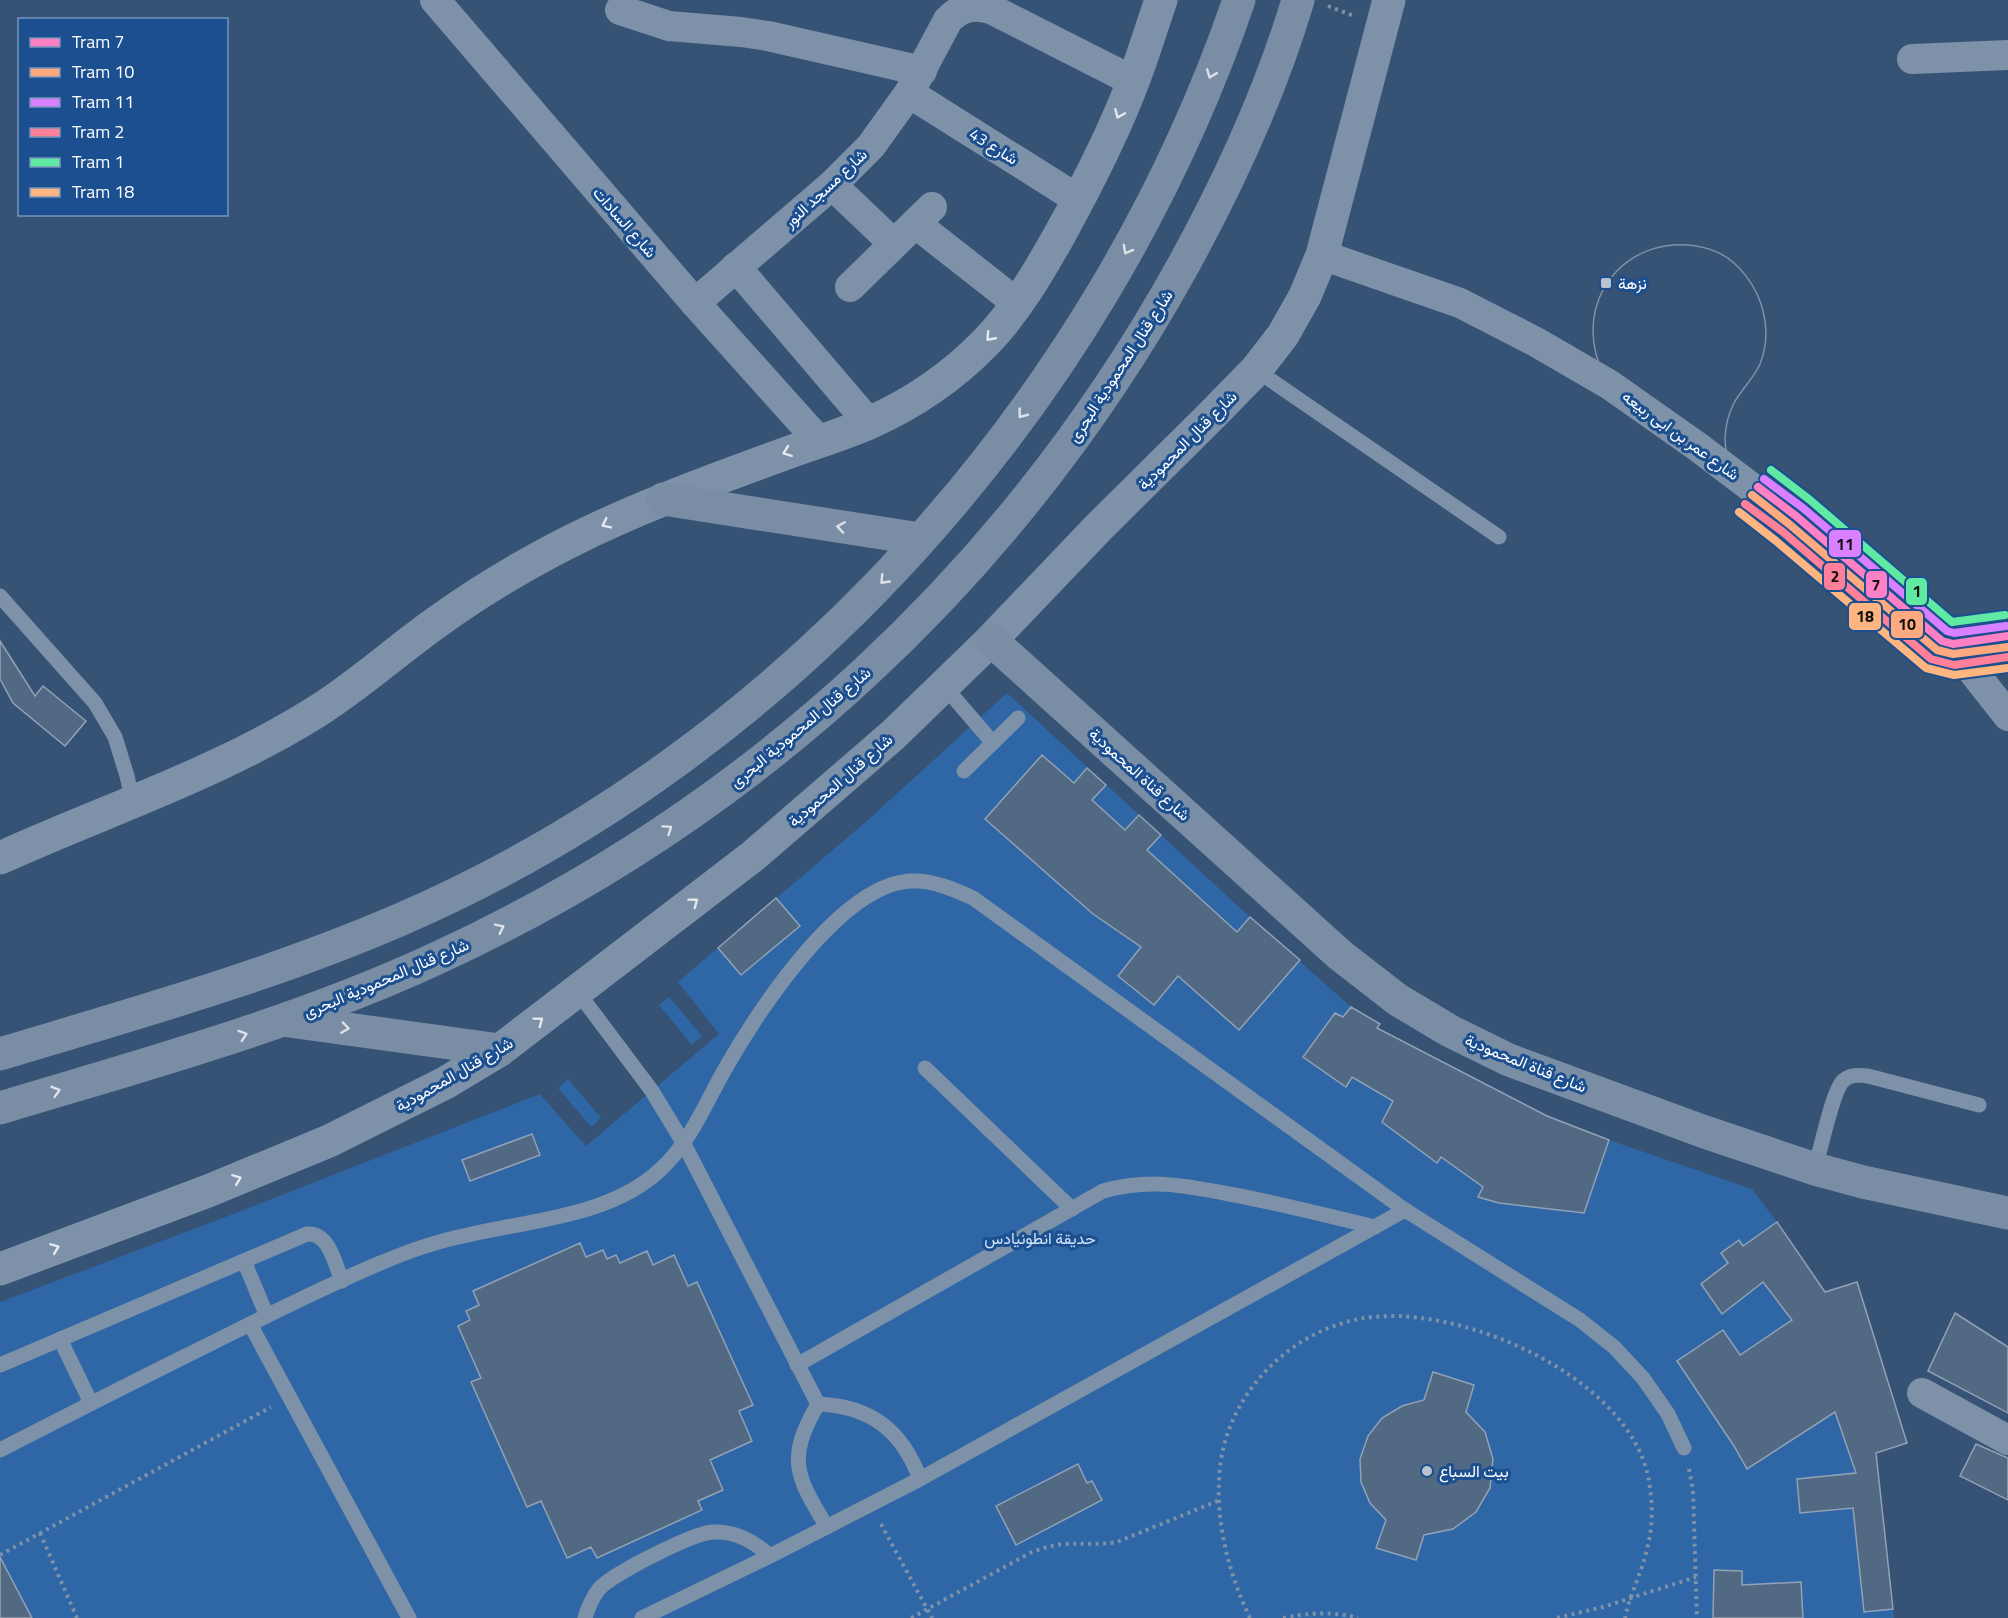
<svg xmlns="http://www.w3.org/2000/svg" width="2008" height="1618" viewBox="0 0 2008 1618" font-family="'Titillium Web',Vazirmatn,sans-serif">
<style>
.green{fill:#2f66a5}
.building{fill:#526984;stroke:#92a2b6;stroke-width:1.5}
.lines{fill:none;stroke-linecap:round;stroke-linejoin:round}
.path{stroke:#7d92a8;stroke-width:4;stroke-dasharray:3 4.5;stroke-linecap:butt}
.service{stroke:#7d92a8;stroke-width:15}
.minor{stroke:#7d92a8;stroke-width:30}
.tertiary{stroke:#7d92a8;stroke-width:33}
.secondary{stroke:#798da4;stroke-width:33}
.tram{stroke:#7e92a7;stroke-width:1.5}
.tram-1-casing{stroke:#1b4f8f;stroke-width:12}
.tram-2-casing{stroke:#1b4f8f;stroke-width:12}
.tram-3-casing{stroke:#1b4f8f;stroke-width:12}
.tram-4-casing{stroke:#1b4f8f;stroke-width:12}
.tram-5-casing{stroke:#1b4f8f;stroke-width:12}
.tram-6-casing{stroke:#1b4f8f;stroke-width:12}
.tram-1{stroke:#ff80c5;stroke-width:8}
.tram-2{stroke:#ffa980;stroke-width:8}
.tram-3{stroke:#d880ff;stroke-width:8}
.tram-4{stroke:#ff8098;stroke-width:8}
.tram-5{stroke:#60e9a3;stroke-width:8}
.tram-6{stroke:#ffb580;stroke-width:8}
.oneway{stroke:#dee2e8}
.oneway2{stroke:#e5e9ee}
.poi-dot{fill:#b9c2ce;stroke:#1b4f8f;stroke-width:2}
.labels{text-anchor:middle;stroke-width:6;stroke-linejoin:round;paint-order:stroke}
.street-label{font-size:16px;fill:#fff;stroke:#1b4f8f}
.poi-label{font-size:16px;fill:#fff;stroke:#1b4f8f;text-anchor:start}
.park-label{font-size:16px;fill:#cfe3fa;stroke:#1b4f8f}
.line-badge{stroke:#1b4f8f;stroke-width:2}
.pale-badge-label{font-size:16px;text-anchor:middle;font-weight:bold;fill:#111}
</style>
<rect width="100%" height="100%" fill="#365274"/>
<g class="green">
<path d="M1007,693L1250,917L1351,1007L1380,1024L1377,1028L1549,1116L1609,1140L1752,1189L1777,1222L1823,1292L1879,1485L1894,1618H0V1302L223,1218L540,1094L586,1146L719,1034L678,982L869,819Z"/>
<path d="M669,997L702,1036L692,1045L659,1005Z"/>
<path d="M568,1079L601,1118L591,1127L558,1088Z"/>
</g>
<g class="building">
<path d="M0,641L35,696L43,686L86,721L65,746L13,703L0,679Z"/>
<path d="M1042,755L1074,783L1087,768L1106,785L1092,800L1125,830L1139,815L1161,835L1147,850L1237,932L1250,917L1300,960L1239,1030L1178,976L1154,1005L1118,976L1141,947L1093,914L985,819Z"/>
<path d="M776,898L800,926L741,975L718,948Z"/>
<path d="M1351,1007L1380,1024L1377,1028L1547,1116L1609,1140L1584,1213L1499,1203L1478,1197L1483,1187L1441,1157L1437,1163L1382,1122L1393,1101L1352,1077L1346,1087L1303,1057L1335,1013L1343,1017Z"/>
<path d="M532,1134L540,1155L470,1181L462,1160Z"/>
<path d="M1777,1222L1825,1292L1857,1282L1907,1443L1876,1453L1893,1609L1864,1612L1853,1508L1800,1513L1797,1479L1856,1473L1835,1412L1747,1469L1734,1446L1677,1361L1723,1330L1740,1355L1792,1320L1763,1282L1722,1314L1701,1284L1728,1263L1721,1253L1739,1240L1743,1246Z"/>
<path d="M580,1243L586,1257L603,1250L607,1259L616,1255L620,1263L647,1251L653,1265L674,1255L688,1286L697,1282L753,1405L739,1411L752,1441L710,1460L723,1490L698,1501L702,1510L597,1558L591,1547L567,1558L541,1501L527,1507L471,1382L481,1378L458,1326L470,1320L466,1311L479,1305L473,1291Z"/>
<path d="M1955,1313L2008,1347V1413L1928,1371Z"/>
<path d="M1433,1372L1474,1385L1466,1412L1485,1432L1493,1459L1490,1488L1476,1512L1453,1529L1424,1535L1416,1560L1376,1548L1386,1520L1370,1503L1361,1482L1360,1459L1368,1436L1382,1418L1402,1406L1424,1400Z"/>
<path d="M1976,1444L2008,1458V1500L1960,1476Z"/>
<path d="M1078,1464L1087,1483L1092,1481L1102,1500L1016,1545L996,1506Z"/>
<path d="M0,1557L32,1618H0Z"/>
<path d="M1714,1570L1742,1571V1585L1801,1582L1803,1618H1713Z"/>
</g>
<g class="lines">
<g class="path">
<path d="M1328,6L1354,16"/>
<path d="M1689,1469L1693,1491L1697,1618"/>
<path d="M881,1524L932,1618"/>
<path d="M40,1533L77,1618"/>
<path d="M0,1555L271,1407"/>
<path d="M911,1618L1032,1552C1043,1548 1053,1545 1064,1544C1083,1543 1099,1545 1117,1542L1220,1500"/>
<path d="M1250,1618C1227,1570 1213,1513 1221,1460C1232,1390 1291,1332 1359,1319C1455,1300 1631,1376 1649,1481C1653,1504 1653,1527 1647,1549C1642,1572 1630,1594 1625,1618"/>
<path d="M1283,1618C1308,1613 1334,1611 1358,1618"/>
<path d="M1557,1618L1603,1607L1696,1577"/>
</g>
<g class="service">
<path d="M1256,370L1499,537"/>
<path d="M0,596L95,703L115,737L127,776L133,802"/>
<path d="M944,686L993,743"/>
<path d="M964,771L1018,718"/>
<path d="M577,991L652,1091L684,1144L818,1404"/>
<path d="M925,1068L1072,1209"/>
<path d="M1815,1169C1820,1152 1832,1094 1842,1082C1849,1074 1859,1075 1868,1076L1979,1105"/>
<path d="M244,1261L267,1316"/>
<path d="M250,1324L409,1618"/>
<path d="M60,1339L91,1403"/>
<path d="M0,1365L307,1234C329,1232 335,1264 342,1281"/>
<path d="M797,1365L1103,1191C1153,1177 1191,1187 1240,1196C1285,1205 1330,1216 1375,1227"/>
<path d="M818,1404C870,1406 902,1430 920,1479"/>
<path d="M818,1404C786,1459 796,1476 827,1527"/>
<path d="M0,1450C70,1414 141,1378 212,1343C266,1316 321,1288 378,1264C406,1252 437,1241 468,1235C531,1220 612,1216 661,1169C691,1141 705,1104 725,1069C757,1013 840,884 911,881C933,880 953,889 973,898L1405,1210L1580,1320L1614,1347L1643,1378L1668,1414L1684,1448"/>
<path d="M585,1618C588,1608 592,1598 599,1589C612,1574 693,1533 713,1532C736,1531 753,1541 770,1556"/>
<path d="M642,1618L770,1556L920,1479L1405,1210"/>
</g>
<g class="minor">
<path d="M435,0L695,303L819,441"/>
<path d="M620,10L669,26L741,32L768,36L922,71"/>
<path d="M1912,59L2008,55"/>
<path d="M909,93L1079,200"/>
<path d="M832,185L894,244"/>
<path d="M916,224L1018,304"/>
<path d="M1322,255L1460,303L1536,342L1610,385L1698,447L1793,519L1941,646L1956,650L2008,641"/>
<path d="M736,267L869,423"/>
<path d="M850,287L932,207"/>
<path d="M695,303L832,185L871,146L909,93L948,20C961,7 973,4 991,9L1133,81"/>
<path d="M1956,650L2008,716"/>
<path d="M1922,1393L2008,1440"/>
</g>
<g class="tertiary">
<path d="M0,858C106,810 217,774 316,712C359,685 396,651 437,622C478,592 522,566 567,543C634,509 705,483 776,457C807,445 839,436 869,423C912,404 953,376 986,342C1016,311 1038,273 1059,236C1087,185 1114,133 1134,79C1144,53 1152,26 1161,0"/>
<path d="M0,1269L208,1191L329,1141L445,1083L500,1050L753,856L893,735L991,640L1098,528L1213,414L1256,370L1283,335L1305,296L1322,255L1389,0"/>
</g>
<g class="secondary">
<path d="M663,499L920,539"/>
<path d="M991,640L1340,955L1398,1000L1450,1031L1509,1060L1702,1131L1815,1169L1863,1182L2008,1213"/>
<path d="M289,1021L500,1050"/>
<path d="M0,1054C133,1014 269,976 397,921C788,753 1102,401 1239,0"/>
<path d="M0,1108C146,1064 294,1024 433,960C754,813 1014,572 1184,264C1230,180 1271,91 1298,0"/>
</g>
<path class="tram" d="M1758,487C1750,480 1740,474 1733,466C1720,449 1725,421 1734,403C1741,390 1754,378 1760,364C1774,328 1762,289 1734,263C1724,254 1709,248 1696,246C1631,236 1580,290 1596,354C1599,365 1603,375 1609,384C1622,400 1643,414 1659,426C1691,449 1723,471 1753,495C1815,545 1873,600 1935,649C1958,661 1984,651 2008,647"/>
<g class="tram-1-casing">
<path id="tram-1" d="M1758,487L1796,516L1942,641L1953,644L2008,636"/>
</g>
<g class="tram-2-casing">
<path id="tram-2" d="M1752,495L1789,524L1937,650L1953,654L2008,647"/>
</g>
<g class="tram-3-casing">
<path id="tram-3" d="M1764,479L1803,508L1947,631L1954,633L2006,626"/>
</g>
<g class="tram-4-casing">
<path id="tram-4" d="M1745,504L1783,532L1931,659L1954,665L2008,657"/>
</g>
<g class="tram-5-casing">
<path id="tram-5" d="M1771,470L1810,500L1952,622L2005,615"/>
</g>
<g class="tram-6-casing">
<path id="tram-6" d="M1739,512L1776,541L1926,668L1954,675L2008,668"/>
</g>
<use href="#tram-1" class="tram-1"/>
<use href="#tram-2" class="tram-2"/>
<use href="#tram-3" class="tram-3"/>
<use href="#tram-4" class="tram-4"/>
<use href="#tram-5" class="tram-5"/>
<use href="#tram-6" class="tram-6"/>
</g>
<defs><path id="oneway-chevron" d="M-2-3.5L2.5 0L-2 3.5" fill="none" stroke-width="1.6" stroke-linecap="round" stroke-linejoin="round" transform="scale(1.5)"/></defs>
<g class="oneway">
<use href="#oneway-chevron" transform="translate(1211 74) rotate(111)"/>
<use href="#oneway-chevron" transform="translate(1127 250) rotate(119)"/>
<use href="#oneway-chevron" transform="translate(1022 414) rotate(127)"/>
<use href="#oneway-chevron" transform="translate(841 527) rotate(-171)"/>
<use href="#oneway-chevron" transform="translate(884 580) rotate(134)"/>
<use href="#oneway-chevron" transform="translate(668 829) rotate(-34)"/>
<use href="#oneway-chevron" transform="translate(500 928) rotate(-26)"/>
<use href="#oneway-chevron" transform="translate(345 1028) rotate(8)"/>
<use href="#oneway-chevron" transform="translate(243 1035) rotate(-18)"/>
<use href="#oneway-chevron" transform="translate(56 1091) rotate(-17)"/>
</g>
<g class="oneway2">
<use href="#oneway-chevron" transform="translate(1119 114) rotate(113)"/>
<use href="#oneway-chevron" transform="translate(990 337) rotate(132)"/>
<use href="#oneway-chevron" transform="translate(787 452) rotate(159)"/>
<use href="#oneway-chevron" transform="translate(606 524) rotate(154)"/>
<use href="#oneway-chevron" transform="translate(694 902) rotate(-37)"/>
<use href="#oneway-chevron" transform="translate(539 1021) rotate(-37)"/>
<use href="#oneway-chevron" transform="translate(237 1179) rotate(-21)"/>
<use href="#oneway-chevron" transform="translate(55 1248) rotate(-21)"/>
</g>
<g class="poi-dot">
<rect x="1600" y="277" width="12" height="12" rx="3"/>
<circle cx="1427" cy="1471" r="6"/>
</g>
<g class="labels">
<g class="street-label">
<text transform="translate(994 146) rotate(32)" y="6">شارع 43</text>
<text transform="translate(825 188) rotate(-43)" y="6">شارع مسجد النور</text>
<text transform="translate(625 222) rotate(49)" y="6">شارع السادات</text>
<text transform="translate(1120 366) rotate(-57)" y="6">شارع قنال المحمودية البحرى</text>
<text transform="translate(1681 435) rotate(36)" y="6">شارع عمر بن ابى ربيعه</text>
<text transform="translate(1187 440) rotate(-45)" y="6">شارع قنال المحمودية</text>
<text transform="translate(800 727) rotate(-40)" y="6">شارع قنال المحمودية البحرى</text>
<text transform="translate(1140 774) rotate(42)" y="6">شارع قناة المحمودية</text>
<text transform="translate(840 780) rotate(-41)" y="6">شارع قنال المحمودية</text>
<text transform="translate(386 978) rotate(-23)" y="6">شارع قنال المحمودية البحرى</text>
<text transform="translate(1526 1063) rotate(22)" y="6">شارع قناة المحمودية</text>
<text transform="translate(454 1074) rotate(-30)" y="6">شارع قنال المحمودية</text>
</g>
<g class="poi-label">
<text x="1618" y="289">نزهة</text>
<text x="1439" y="1477">بيت السباع</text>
</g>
<g class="park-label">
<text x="1040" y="1244">حديقة انطونيادس</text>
</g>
</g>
<g class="line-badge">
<rect x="1828" y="529" width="34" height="29" rx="6" fill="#d880ff"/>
<rect x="1823" y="562" width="23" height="29" rx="6" fill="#ff8098"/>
<rect x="1865" y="570" width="23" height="29" rx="6" fill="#ff80c5"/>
<rect x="1905" y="577" width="23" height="29" rx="6" fill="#60e9a3"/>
<rect x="1848" y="602" width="34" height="29" rx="6" fill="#ffb580"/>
<rect x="1890" y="610" width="34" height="29" rx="6" fill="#ffa980"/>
</g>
<g class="pale-badge-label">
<text x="1845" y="550">11</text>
<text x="1835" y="582">2</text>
<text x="1876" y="591">7</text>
<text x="1917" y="597">1</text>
<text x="1865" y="622">18</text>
<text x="1907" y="630">10</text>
</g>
<rect x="18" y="18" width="210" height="198" fill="#1b4f8f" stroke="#7695bc" stroke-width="1.5"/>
<rect x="30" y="38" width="30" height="9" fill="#ff80c5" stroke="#7695bc" stroke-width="1.5"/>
<text x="72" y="48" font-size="18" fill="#ffffff">Tram 7</text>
<rect x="30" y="68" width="30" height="9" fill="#ffa980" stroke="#7695bc" stroke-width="1.5"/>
<text x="72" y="78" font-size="18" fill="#ffffff">Tram 10</text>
<rect x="30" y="98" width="30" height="9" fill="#d880ff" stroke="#7695bc" stroke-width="1.5"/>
<text x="72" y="108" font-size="18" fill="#ffffff">Tram 11</text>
<rect x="30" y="128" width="30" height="9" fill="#ff8098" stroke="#7695bc" stroke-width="1.5"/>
<text x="72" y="138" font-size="18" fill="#ffffff">Tram 2</text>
<rect x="30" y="158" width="30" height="9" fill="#60e9a3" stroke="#7695bc" stroke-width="1.5"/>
<text x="72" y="168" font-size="18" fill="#ffffff">Tram 1</text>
<rect x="30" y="188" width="30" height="9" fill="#ffb580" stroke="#7695bc" stroke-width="1.5"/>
<text x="72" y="198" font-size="18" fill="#ffffff">Tram 18</text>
</svg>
